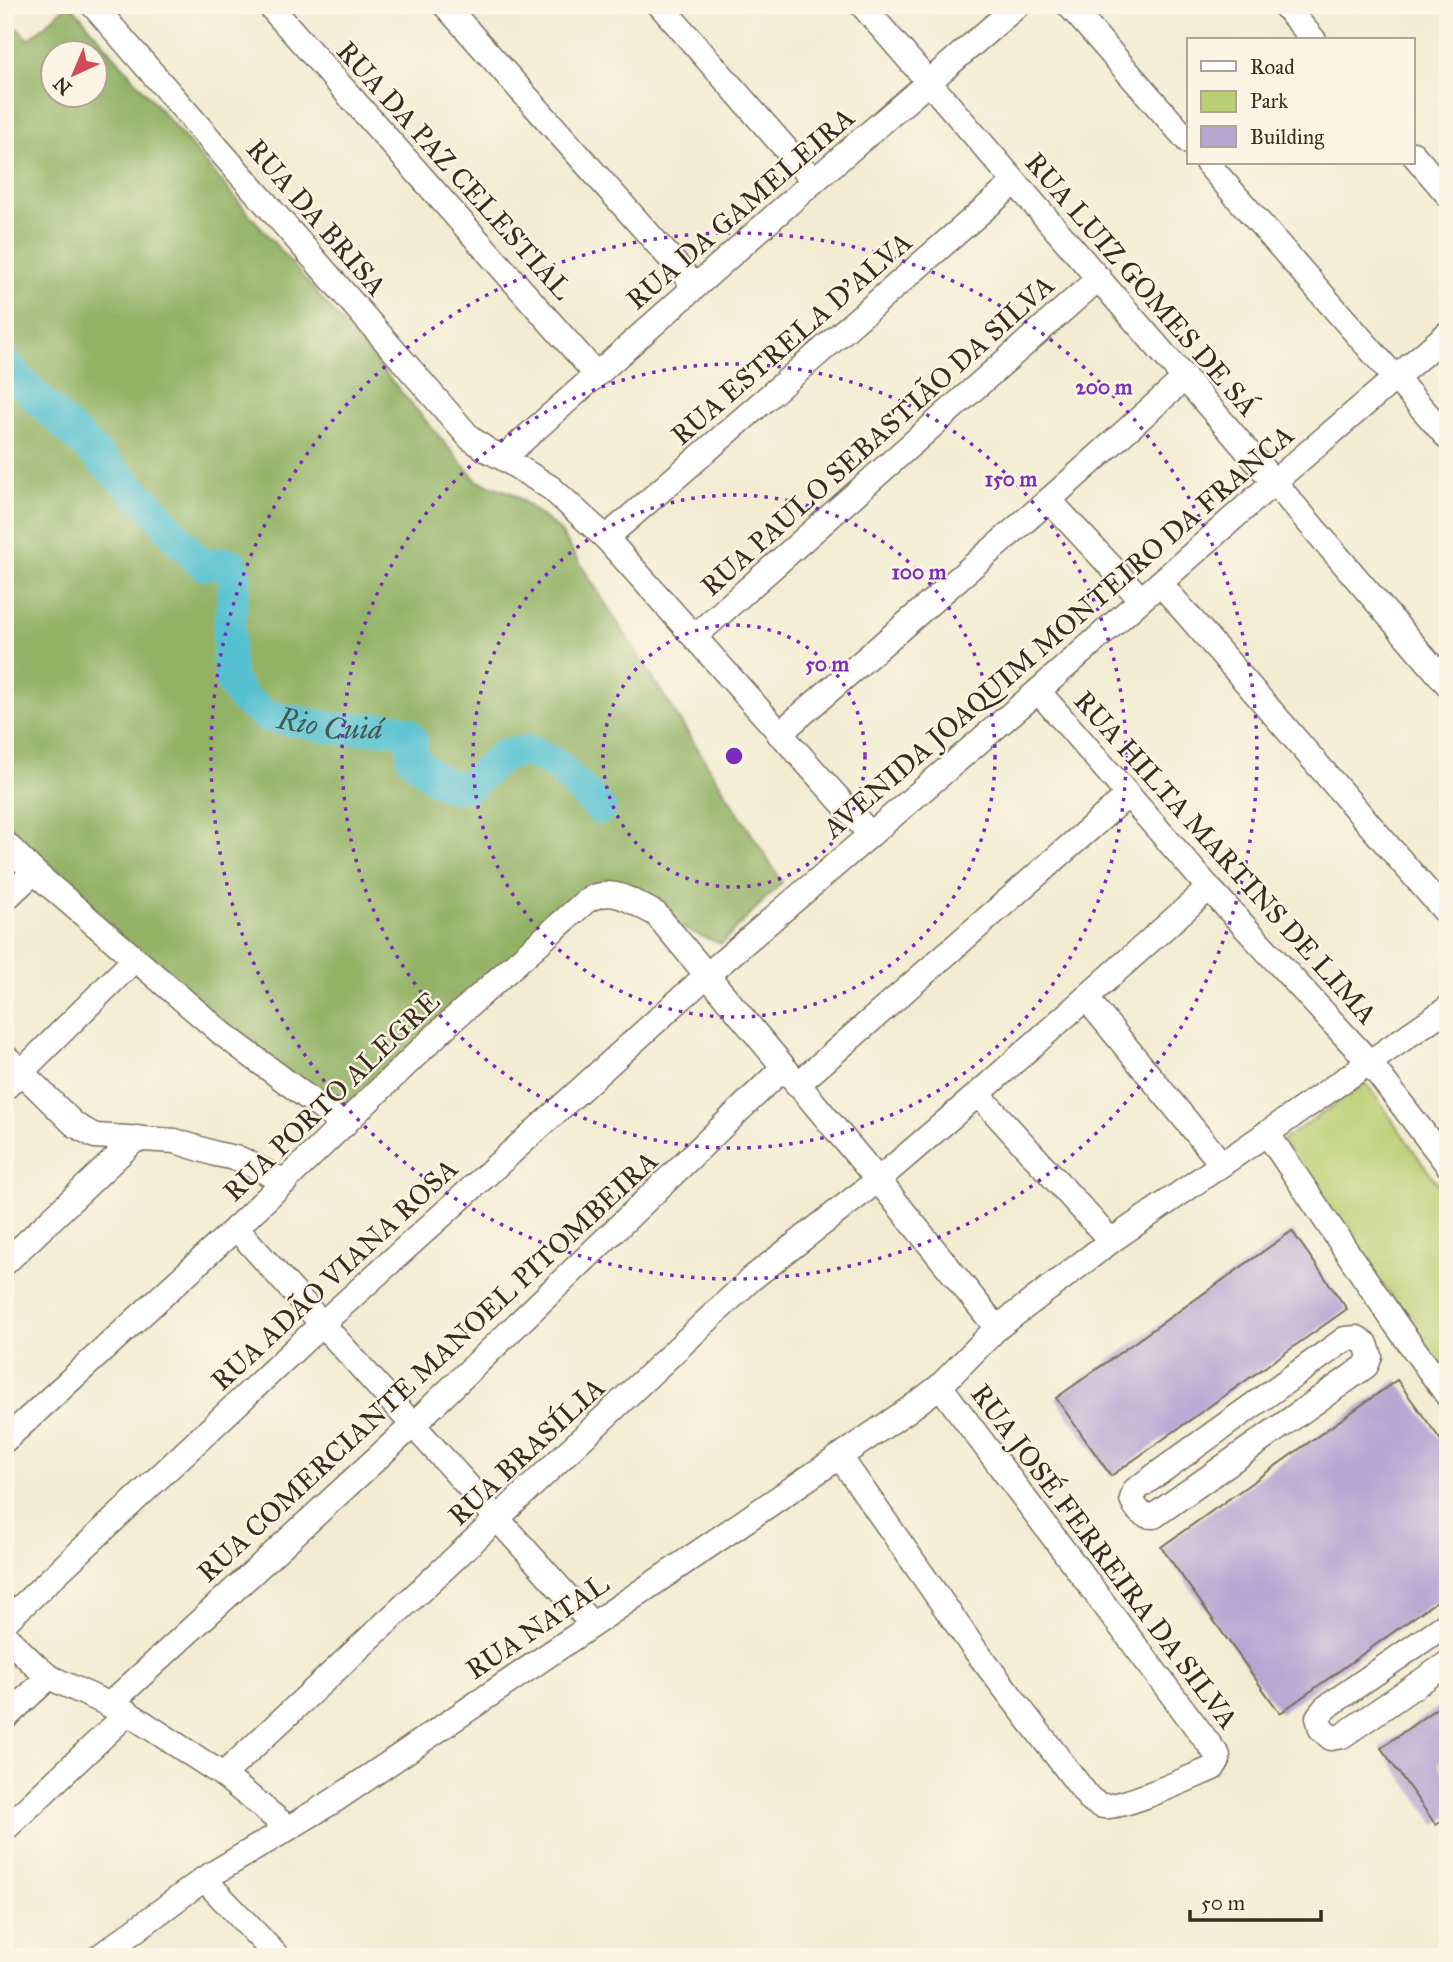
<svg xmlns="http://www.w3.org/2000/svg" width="1453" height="1962" viewBox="0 0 1453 1962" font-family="'IM FELL Great Primer',serif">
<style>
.green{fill:#bacf74;stroke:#7a7c49;stroke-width:2}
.forest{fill:#93b266;stroke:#676e42;stroke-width:2;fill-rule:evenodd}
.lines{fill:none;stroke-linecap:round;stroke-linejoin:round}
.river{stroke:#55c1d0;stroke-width:32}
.building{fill:#b7a6d2}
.minor-casing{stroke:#7b6e5d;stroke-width:27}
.minor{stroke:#fff;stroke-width:24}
.ring{fill:none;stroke:#7b2cbf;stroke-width:3.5;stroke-dasharray:3.5 7}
.labels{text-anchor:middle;stroke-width:5;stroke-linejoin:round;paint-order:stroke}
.street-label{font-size:28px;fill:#3b2a1e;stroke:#fcf5e5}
.water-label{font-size:30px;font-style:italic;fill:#435753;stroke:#fcf5e5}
.centre{fill:#7b2cbf;stroke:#fcf5e5;stroke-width:3.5}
.ring-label{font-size:21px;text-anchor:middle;font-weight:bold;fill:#7b2cbf;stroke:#fcf5e5;stroke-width:5;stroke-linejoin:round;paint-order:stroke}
</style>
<rect width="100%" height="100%" fill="#fcf5e5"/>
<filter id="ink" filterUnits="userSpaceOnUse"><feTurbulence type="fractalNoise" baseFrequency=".0143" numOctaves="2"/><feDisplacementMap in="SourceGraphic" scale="14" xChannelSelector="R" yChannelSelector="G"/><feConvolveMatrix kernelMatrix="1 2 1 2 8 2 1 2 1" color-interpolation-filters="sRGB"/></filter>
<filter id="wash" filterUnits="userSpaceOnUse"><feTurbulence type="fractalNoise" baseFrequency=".00686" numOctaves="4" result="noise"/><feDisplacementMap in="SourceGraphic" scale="28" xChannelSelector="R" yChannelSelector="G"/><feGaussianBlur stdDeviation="1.57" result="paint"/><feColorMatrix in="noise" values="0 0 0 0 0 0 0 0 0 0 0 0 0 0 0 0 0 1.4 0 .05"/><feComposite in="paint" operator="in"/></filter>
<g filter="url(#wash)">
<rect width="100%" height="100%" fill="#f3ecd3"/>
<path class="green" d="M1366,1083L1448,1199V1377L1282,1141Z"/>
<path class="forest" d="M67,5H71L477,481L512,493L559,530L782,882L721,944L599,894L345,1117L156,972L5,822V17L29,40ZM52,52H94V94H52Z"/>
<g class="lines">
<path class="river" id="s1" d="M5,362L17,379L152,508L196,559L204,565L224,563L232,564L235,576L229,628L228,659L231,681L243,699L267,716L337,729L394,728L406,732L412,741V758L433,777L452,787L469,786L504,754L528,751L556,764L600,809"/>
</g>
<g id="blocks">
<g class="building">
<path d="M1292,1231L1347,1309L1111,1476L1056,1398Z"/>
<path d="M1397,1380L1448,1450V1593L1280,1713L1161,1547Z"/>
<path d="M1448,1700V1756L1438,1763L1448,1778V1817L1436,1825L1381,1748Z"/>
</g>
</g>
</g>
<g filter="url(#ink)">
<use href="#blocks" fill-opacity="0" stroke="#7b6e5d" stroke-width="2"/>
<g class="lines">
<g class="minor-casing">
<g id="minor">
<path d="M93,5L470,438L487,450L503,458L551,488L606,538L870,834"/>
<path d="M269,5L596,374"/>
<path d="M445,5L695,286"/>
<path d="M660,5L814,181"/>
<path d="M862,5C1058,232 1254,457 1448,685"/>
<path d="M1069,5L1189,142"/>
<path d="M1284,5L1314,40"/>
<path d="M1413,154L1448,195"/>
<path d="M1207,163L1448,438"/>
<path d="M503,458L814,181L1018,5"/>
<path d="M1049,500L1141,599"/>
<path d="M606,538L1014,183"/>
<path d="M1160,583L1448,915"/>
<path d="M695,636L1099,278"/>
<path d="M1038,691L1209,888L1370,1063L1448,1165"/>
<path d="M779,734L1049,500L1185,378"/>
<path d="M5,843L34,872L224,1035L344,1125"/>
<path d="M5,899L34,872"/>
<path d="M1086,998L1221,1163"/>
<path d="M5,1056L75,1125L95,1136L175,1141L216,1154L240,1159L285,1182"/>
<path d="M797,1085L1128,795"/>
<path d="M5,1088L134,960"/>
<path d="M978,1094L1111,1241"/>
<path d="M1267,1133L1395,1323L1448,1396"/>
<path d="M236,1228L592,1624"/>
<path d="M5,1263L137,1138"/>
<path d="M1357,1338L1366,1344L1370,1356L1366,1366L1154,1516C1141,1516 1137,1511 1132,1499L1135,1490L1345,1339Z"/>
<path d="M5,1440L236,1228L448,1024L586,901C614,885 630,901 656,914L878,1180L997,1328"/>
<path d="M840,1457L973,1647L1089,1798C1093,1801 1097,1805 1103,1806C1123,1809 1191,1777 1213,1768L1218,1760V1756L940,1386"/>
<path d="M5,1622L323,1323L707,975L1038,691L1275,481L1448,333"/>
<path d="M1448,1623L1325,1708L1318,1717L1321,1729L1331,1738L1342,1736L1448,1663"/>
<path d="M5,1636L36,1666L49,1677L128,1713L223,1775L288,1828"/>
<path d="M109,1705L413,1425L783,1068"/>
<path d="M5,1718L49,1677"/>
<path d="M223,1775L498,1518L751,1279L878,1180L978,1094L1209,888"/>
<path d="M5,1829L128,1713"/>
<path d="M204,1879L278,1957"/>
<path d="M99,1957L204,1879L335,1800L908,1410L940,1386L997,1328L1111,1241L1448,1008"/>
</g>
</g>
<use href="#minor" class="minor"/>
</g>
</g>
<g class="ring">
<circle cx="734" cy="756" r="131"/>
<circle cx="734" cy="756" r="261"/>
<circle cx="734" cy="756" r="392"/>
<circle cx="734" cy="756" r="523"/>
</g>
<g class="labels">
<g class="street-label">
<text transform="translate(455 170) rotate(48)" y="10">RUA DA PAZ CELESTIAL</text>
<text transform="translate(740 208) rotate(-41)" y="10">RUA DA GAMELEIRA</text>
<text transform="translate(317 217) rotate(49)" y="10">RUA DA BRISA</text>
<text transform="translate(1142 284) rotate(49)" y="10">RUA LUIZ GOMES DE SÁ</text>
<text transform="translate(791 338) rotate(-41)" y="10">RUA ESTRELA D'ALVA</text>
<text transform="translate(877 435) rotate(-42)" y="10">RUA PAULO SEBASTIÃO DA SILVA</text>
<text transform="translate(1058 631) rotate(-41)" y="10">AVENIDA JOAQUIM MONTEIRO DA FRANCA</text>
<text transform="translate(1226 857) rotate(48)" y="10">RUA HILTA MARTINS DE LIMA</text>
<text transform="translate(331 1096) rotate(-44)" y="10">RUA PORTO ALEGRE</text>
<text transform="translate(334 1274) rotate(-43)" y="10">RUA ADÃO VIANA ROSA</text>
<text transform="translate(427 1366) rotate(-43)" y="10">RUA COMERCIANTE MANOEL PITOMBEIRA</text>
<text transform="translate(526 1451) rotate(-43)" y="10">RUA BRASÍLIA</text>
<text transform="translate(1105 1556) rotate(53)" y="10">RUA JOSÉ FERREIRA DA SILVA</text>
<text transform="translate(537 1626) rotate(-34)" y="10">RUA NATAL</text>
</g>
<g class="water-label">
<text dy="10" stroke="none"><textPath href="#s1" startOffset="546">Rio Cuiá</textPath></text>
</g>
</g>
<circle cx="734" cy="756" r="10" class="centre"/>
<g class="ring-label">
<text x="1104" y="394">200 m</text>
<text x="1011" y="486">150 m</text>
<text x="919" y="579">100 m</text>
<text x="827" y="671">50 m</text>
</g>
<rect width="1453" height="1962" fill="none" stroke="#fcf5e5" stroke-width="28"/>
<rect x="1187" y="38" width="228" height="126" fill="#fcf5e5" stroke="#afa495" stroke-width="2"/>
<rect x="1201" y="61" width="35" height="10" fill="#ffffff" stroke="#afa495" stroke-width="2"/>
<text x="1250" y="74" font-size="21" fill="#3b2a1e">Road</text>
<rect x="1201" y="91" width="35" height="21" fill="#bacf74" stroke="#afa495" stroke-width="2"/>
<text x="1250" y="108" font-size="21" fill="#3b2a1e">Park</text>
<rect x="1201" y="126" width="35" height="21" fill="#b7a6d2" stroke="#afa495" stroke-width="2"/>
<text x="1250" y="144" font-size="21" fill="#3b2a1e">Building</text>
<g transform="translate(74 74) rotate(224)"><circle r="33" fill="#fcf5e5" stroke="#afa495" stroke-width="2"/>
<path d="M0-5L12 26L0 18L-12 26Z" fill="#d1495b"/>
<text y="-10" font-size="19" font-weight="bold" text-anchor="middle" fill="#3b2a1e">N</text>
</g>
<path d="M1190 1910v10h131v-10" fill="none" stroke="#3b2a1e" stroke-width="3.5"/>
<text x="1201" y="1910" font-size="21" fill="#3b2a1e" stroke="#fcf5e5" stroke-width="5" paint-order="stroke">50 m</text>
</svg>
